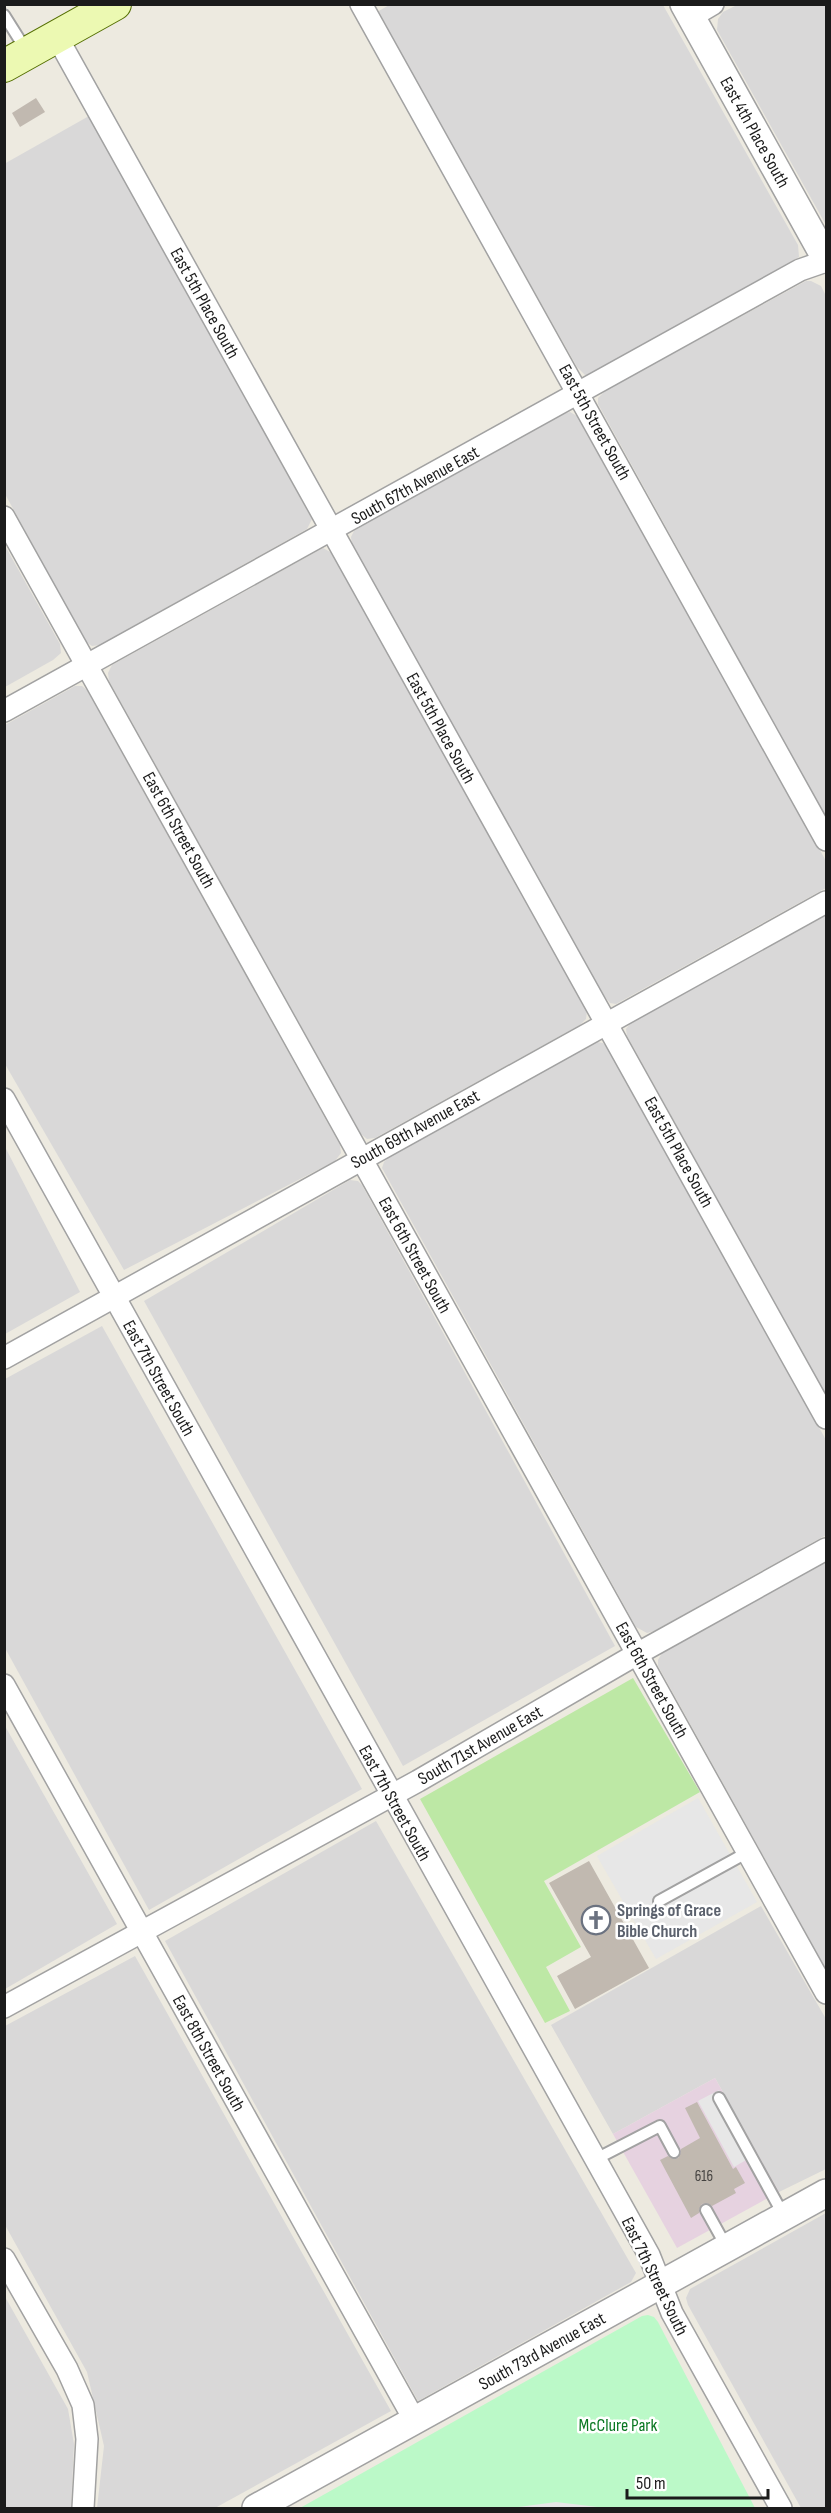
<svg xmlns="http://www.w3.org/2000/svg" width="831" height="2513" viewBox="0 0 831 2513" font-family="'Sofia Sans Condensed',sans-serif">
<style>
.residential{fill:#d9d8d8}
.industrial{fill:#e6d2e0}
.grass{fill:#bde8a5}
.park{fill:#bbf9c8}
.parking{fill:#e7e7e7}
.building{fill:#c1b9b0}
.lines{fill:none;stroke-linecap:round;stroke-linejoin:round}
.service-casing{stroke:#a2a2a2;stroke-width:14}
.minor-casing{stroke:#a2a2a2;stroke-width:24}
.tertiary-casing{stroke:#a2a2a2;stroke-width:30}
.secondary-casing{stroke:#567004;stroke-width:34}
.service{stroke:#fff;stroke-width:10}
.minor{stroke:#fff;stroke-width:21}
.tertiary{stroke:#fff;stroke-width:27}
.secondary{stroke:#ecf9b2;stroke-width:32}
.labels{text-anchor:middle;stroke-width:5;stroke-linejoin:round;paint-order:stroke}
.number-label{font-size:15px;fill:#444240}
.street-label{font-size:18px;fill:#1b1b1b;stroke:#fff}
.worship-label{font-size:18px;font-weight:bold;fill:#5b616d;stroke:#fff;text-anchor:start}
.park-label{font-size:18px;fill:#0b7822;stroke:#fff}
</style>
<rect width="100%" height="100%" fill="#edeae0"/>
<g class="residential">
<path d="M391,4L663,5L798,245L799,257L590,375H585L577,367L377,12Z"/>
<path d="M737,5H826V225L717,30L718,19L723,12Z"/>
<path d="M89,116L312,519L307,529L100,645L92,646L86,642L5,494L4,164Z"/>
<path d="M806,281H811L821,286L826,296V817L598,404V398L606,390Z"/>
<path d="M570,412L577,416L582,423L826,861V888L616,1004L610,1003L604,996L352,544L351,537L354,531L360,527L563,414Z"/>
<path d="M4,544L60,644L61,653L53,660L5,687Z"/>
<path d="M323,548L332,553L587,1011L586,1019L580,1025L375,1138L367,1139L361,1134L109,681L108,673L112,665Z"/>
<path d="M75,686H82L87,690L340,1145L341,1153L335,1161L124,1270L5,1064V725Z"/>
<path d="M826,915V1395L627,1036L626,1029L632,1021Z"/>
<path d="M597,1042L603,1043L611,1052L826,1440V1535L654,1631L647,1633L636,1627L382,1168L384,1162L389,1157Z"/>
<path d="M4,1145L80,1292L5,1334H4Z"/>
<path d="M350,1180L358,1181L362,1185L615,1646L403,1766L144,1301Z"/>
<path d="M102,1326L362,1789L149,1910L5,1648V1379Z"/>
<path d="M826,1560V1969L658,1666V1660L663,1651Z"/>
<path d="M5,1726L117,1924L5,1989H4Z"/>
<path d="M376,1821L636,2273L631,2282L418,2401L165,1941Z"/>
<path d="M761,1906L826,2019V2169L779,2192L715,2078L613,2134L551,2025Z"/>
<path d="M135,1956L391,2411L215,2508H97L104,2446L87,2372L5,2225V2026Z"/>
<path d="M826,2213V2508H801L688,2305L686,2298L690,2289Z"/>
<path d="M4,2295L68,2409L74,2444L71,2508H5Z"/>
</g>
<path class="industrial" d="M715,2078L779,2192L677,2248L613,2134Z"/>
<path class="grass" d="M633,1678L700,1792L544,1881L581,1947L546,1967L570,2011L545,2023L420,1799Z"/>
<path class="park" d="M648,2315L654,2317L658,2322L755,2508H300L642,2316Z"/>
<g class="parking">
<path d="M698,1798L757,1902L656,1959L597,1856Z"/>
<path d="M719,2090L755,2155L734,2167L698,2101Z"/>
<path d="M556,2502L606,2508H511Z"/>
</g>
<g class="building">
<path d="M36,98L45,112L20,127L12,113Z"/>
<path d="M589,1861L649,1968L575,2009L557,1976L591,1957L549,1883Z"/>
<path d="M697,2102L733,2169L736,2167L745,2183L734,2189L736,2193L712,2206L707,2203L702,2204L699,2209V2213L691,2218L660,2160L668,2156L673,2159L678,2158L681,2153V2149L700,2138L685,2108Z"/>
</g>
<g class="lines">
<g class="service-casing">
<g id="service">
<path d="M4,15L26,50"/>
<path d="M659,1901L748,1852"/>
<path d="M719,2098L784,2216"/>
<path d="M594,2160L660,2126L674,2152"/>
<path d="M706,2210L726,2246"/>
</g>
</g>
<g class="minor-casing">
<g id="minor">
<path d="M361,4L826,840"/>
<path d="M691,17L713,4"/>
<path d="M57,37L826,1418"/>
<path d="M4,517L826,1993"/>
<path d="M4,711L800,270L826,261"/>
<path d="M4,1099L649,2255L672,2313L781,2508"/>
<path d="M4,1358L826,902"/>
<path d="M4,1685L415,2421"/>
<path d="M4,2007L418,1781L637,1654L826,1549"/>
<path d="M4,2259L67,2369L83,2405L87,2439L83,2508"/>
</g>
</g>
<g class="tertiary-casing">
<g id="tertiary">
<path d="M684,4L826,259"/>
<path d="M256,2508L826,2193"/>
</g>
</g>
<g class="secondary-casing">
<path id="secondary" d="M4,66L115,4"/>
</g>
<use href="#service" class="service"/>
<use href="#minor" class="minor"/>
<use href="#tertiary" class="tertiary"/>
<use href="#secondary" class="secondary"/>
</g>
<defs>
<g id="church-ring" transform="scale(1.5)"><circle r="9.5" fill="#fff" stroke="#6b7280" stroke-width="1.5"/><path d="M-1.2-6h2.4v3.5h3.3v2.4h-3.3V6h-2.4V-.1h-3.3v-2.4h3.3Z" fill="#6b7280"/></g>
</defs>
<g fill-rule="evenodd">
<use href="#church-ring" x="596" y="1920"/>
</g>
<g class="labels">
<g class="number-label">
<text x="704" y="2181">616</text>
</g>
<g class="street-label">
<text transform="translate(755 132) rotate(61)" y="6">East 4th Place South</text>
<text transform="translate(205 303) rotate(61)" y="6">East 5th Place South</text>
<text transform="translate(595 422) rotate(61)" y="6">East 5th Street South</text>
<text transform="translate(415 485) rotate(-29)" y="6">South 67th Avenue East</text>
<text transform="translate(441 728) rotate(61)" y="6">East 5th Place South</text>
<text transform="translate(179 830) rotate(61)" y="6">East 6th Street South</text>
<text transform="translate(415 1129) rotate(-29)" y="6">South 69th Avenue East</text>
<text transform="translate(679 1152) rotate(61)" y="6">East 5th Place South</text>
<text transform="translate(415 1255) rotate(61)" y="6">East 6th Street South</text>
<text transform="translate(159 1378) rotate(61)" y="6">East 7th Street South</text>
<text transform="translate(652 1680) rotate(61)" y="6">East 6th Street South</text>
<text transform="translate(480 1745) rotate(-30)" y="6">South 71st Avenue East</text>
<text transform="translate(395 1803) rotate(61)" y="6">East 7th Street South</text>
<text transform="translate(209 2053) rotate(61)" y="6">East 8th Street South</text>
<text transform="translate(655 2276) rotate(64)" y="6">East 7th Street South</text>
<text transform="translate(542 2351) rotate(-29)" y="6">South 73rd Avenue East</text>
</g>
<g class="worship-label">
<text x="617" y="1916">Springs of Grace<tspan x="617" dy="21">Bible Church</tspan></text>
</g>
<g class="park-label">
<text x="618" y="2431">McClure Park</text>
</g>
</g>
<rect width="831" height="2513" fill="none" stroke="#1b1b1b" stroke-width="12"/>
<path d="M627 2489v9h141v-9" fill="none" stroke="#1b1b1b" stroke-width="3"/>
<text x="636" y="2489" font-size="18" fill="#1b1b1b" stroke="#ffffff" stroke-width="4.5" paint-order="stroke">50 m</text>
</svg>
